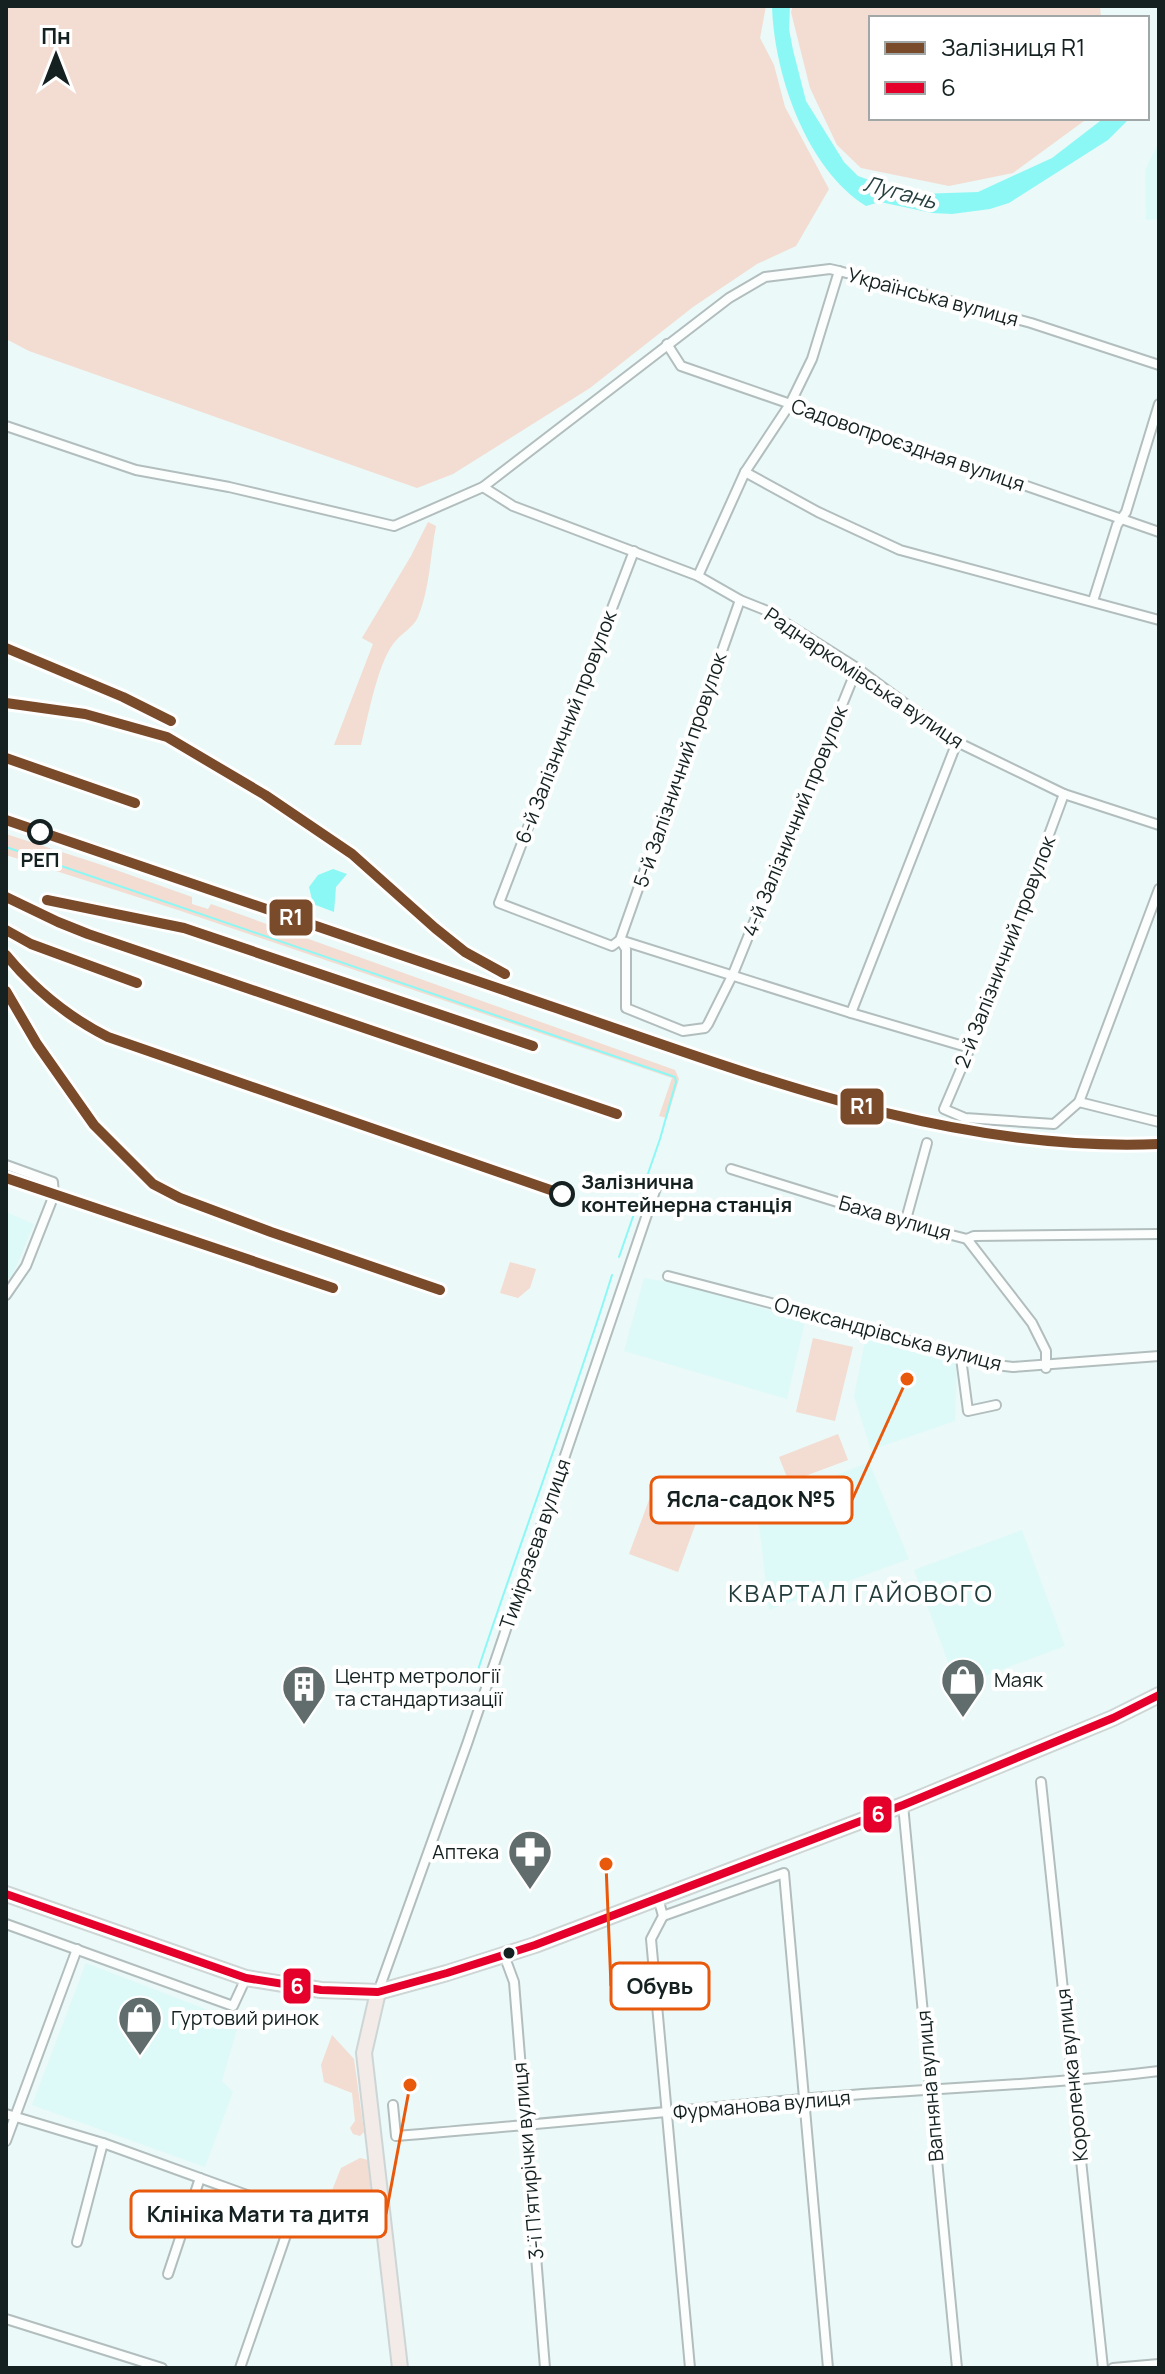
<svg xmlns="http://www.w3.org/2000/svg" width="1165" height="2374" viewBox="0 0 1165 2374" font-family="Manrope,sans-serif">
<style>
.built{fill:#ddfaf9}
.green{fill:#f3dcd1}
.water{fill:#8cf8f5}
.lines{fill:none;stroke-linecap:round;stroke-linejoin:round}
.stream{stroke:#8cf8f5;stroke-width:2}
.minor-casing{stroke:#b2bebd;stroke-width:12}
.primary-casing{stroke:#ced5d5;stroke-width:18}
.minor{stroke:#fcfefe;stroke-width:8}
.primary{stroke:#f2ebe8;stroke-width:14}
.bus-1-casing{stroke:#fff;stroke-width:14}
.bus-1{stroke:#e4002b;stroke-width:8}
.rail-1-casing{stroke:#fff;stroke-width:16}
.rail-1{stroke:#7a4b2a;stroke-width:10}
.stop-dot{fill:#fff;stroke:#152121;stroke-width:4}
.bus-dot{fill:#152121;stroke:#fff;stroke-width:3}
.labels{text-anchor:middle;stroke-width:8;stroke-linejoin:round;paint-order:stroke}
.street-label{font-size:20px;fill:#152121;stroke:#fff}
.stop-label{font-size:20px;font-weight:bold;fill:#152121;stroke:#fff}
.poi-label{font-size:20px;fill:#152121;stroke:#fff;text-anchor:start}
.water-label{font-size:22px;font-style:italic;fill:#284140;stroke:#fff}
.quarter-label{font-size:24px;letter-spacing:2px;fill:#213c3b;stroke:#fff}
.leader{fill:none;stroke:#e8590c;stroke-width:3}
.callout-dot{fill:#e8590c;stroke:#fff;stroke-width:3}
.callout{fill:#fff;stroke:#e8590c;stroke-width:3}
.callout-label{font-size:22px;text-anchor:middle;font-weight:bold;fill:#152121}
.line-badge{stroke:#fff;stroke-width:3}
.badge-label{font-size:22px;text-anchor:middle;font-weight:bold;fill:#fff}
</style>
<rect width="100%" height="100%" fill="#ebf9f8"/>
<g class="built">
<path d="M1159,142V219L1146,220L1145,170Z"/>
<path d="M6,1212L34,1224L11,1279L6,1277Z"/>
<path d="M644,1278L686,1285L805,1321L787,1399L624,1351Z"/>
<path d="M866,1337L957,1362L955,1421L871,1450L854,1396Z"/>
<path d="M869,1462L909,1559L769,1610L757,1507Z"/>
<path d="M1022,1530L1065,1646L957,1686L914,1570Z"/>
<path d="M86,1963L239,2022L222,2081L233,2092L205,2167L32,2105Z"/>
</g>
<g class="green">
<path d="M6,6H766L760,38L774,65L785,107L829,189L796,246L757,264L693,307L590,388L453,474L417,488L29,351L6,339Z"/>
<path d="M793,6H1100L1101,18H871V118H1088L1013,173L949,186L861,168L837,145L810,88L791,12Z"/>
<path d="M428,522L436,526C430,556 430,588 418,617C413,628 400,634 393,644C377,666 368,717 361,745H334L373,644L362,638L411,556Z"/>
<path d="M6,834L102,865L192,897V904L208,909L211,904L675,1070L679,1079L667,1118L659,1116L672,1078L178,910L6,855Z"/>
<path d="M510,1262L536,1269L530,1288L518,1298L500,1293Z"/>
<path d="M813,1338L853,1347L835,1421L796,1412Z"/>
<path d="M838,1434L848,1460L789,1482L779,1457Z"/>
<path d="M655,1484L704,1501L678,1572L629,1554Z"/>
<path d="M332,2035L354,2059L364,2132L360,2136L353,2134L350,2128L355,2121L352,2093L324,2082L321,2065Z"/>
<path d="M360,2158L368,2160L372,2205L366,2212L336,2203L331,2193L341,2168Z"/>
</g>
<g class="water">
<path d="M772,6H790L789,29L793,50L806,101L844,162L858,176L883,185L918,194L978,192L1052,158L1104,118H1130L1108,140L1009,203L990,209L952,214L932,213L880,202L866,206C806,168 774,74 772,6Z"/>
<path d="M333,869L347,874L336,887L334,912L313,904L309,887L318,875Z"/>
</g>
<g class="lines">
<g class="stream">
<path d="M6,847L675,1077L676,1082L660,1139L619,1257"/>
<path d="M475,1679C519,1544 570,1411 612,1275"/>
</g>
<g class="minor-casing">
<g id="minor">
<path d="M667,344L681,366L1159,532"/>
<path d="M6,426L136,470L229,487L394,526L483,487L729,298L765,277L830,269L839,271L1031,323L1159,365"/>
<path d="M745,472L818,512L900,550L1159,620"/>
<path d="M483,487L513,506L698,576L740,600L765,610L857,668L957,742L1064,794L1159,825"/>
<path d="M634,551L499,903L612,946L620,940L851,1013L970,1048"/>
<path d="M698,576L745,472L790,404L812,359L839,271"/>
<path d="M740,600L620,940L626,949V1008L683,1031L705,1028L708,1024L733,974L857,668"/>
<path d="M1093,601L1117,525L1126,512L1159,404"/>
<path d="M1064,794L970,1048L944,1109L965,1118L1054,1124L1079,1102L1159,1122"/>
<path d="M851,1013L957,742"/>
<path d="M1079,1102L1159,889"/>
<path d="M6,1165L53,1182L54,1195L26,1266L6,1295"/>
<path d="M731,1169L905,1223L967,1239L974,1236L1159,1234"/>
<path d="M905,1223L927,1143"/>
<path d="M967,1239L1032,1323L1046,1351V1368"/>
<path d="M668,1276L873,1330L979,1363L1013,1367L1159,1356"/>
<path d="M961,1358L968,1411L996,1405"/>
<path d="M1041,1782L1103,2368"/>
<path d="M903,1805L957,2368"/>
<path d="M658,1898L663,1916L651,1939L690,2368"/>
<path d="M663,1916L784,1873L828,2368"/>
<path d="M6,1924L233,2006L246,1978"/>
<path d="M504,1955L514,1982L545,2368"/>
<path d="M378,1992L467,1744L657,1185"/>
<path d="M393,2105L396,2136C532,2125 667,2112 802,2099C921,2088 1040,2086 1159,2071"/>
<path d="M6,2114L103,2143L294,2212L383,2229"/>
<path d="M6,2141L77,1949"/>
<path d="M77,2242L103,2143"/>
<path d="M168,2274L200,2178"/>
<path d="M6,2319L162,2368"/>
<path d="M240,2368L294,2212"/>
<path d="M1113,2368L1159,2364"/>
</g>
</g>
<g class="primary-casing">
<g id="primary">
<path d="M6,1894L246,1978L321,1990L378,1992L447,1973L535,1945L903,1805L1113,1718L1159,1695"/>
<path d="M378,1992L364,2053L400,2368"/>
</g>
</g>
<use href="#minor" class="minor"/>
<use href="#primary" class="primary"/>
<g class="bus-1-casing">
<path id="bus-1" d="M6,1894L246,1978L321,1990L378,1992L447,1973L535,1945L903,1805L1113,1718L1159,1695"/>
</g>
<use href="#bus-1" class="bus-1"/>
<g class="rail-1-casing">
<g id="rail-1">
<path d="M6,648L123,697L171,721"/>
<path d="M6,703L85,714L167,737L265,795L352,854L435,928L465,952L505,974"/>
<path d="M6,758L135,803"/>
<path d="M6,820C187,882 369,944 550,1006C748,1073 946,1153 1159,1144"/>
<path d="M6,897L58,922L88,934L617,1114"/>
<path d="M47,900L184,928L533,1046"/>
<path d="M6,930L31,944L137,983"/>
<path d="M6,955C35,990 68,1017 108,1037L562,1194"/>
<path d="M6,991L37,1044L94,1125L153,1184L180,1198L271,1232L440,1290"/>
<path d="M6,1178L333,1288"/>
</g>
</g>
<use href="#rail-1" class="rail-1"/>
</g>
<defs>
<g id="shop-pin" transform="scale(2.3)"><path d="M0 17L-7.5 6A9.5 9.5 0 1 1 7.5 6Z" fill="#606d6c" stroke="#fff"/><path d="M-5-2.5h2.3a2.7 3.5 0 0 1 5.4 0H5L5.5 6h-11ZM-1.5-2.5h3a1.5 2.3 0 0 0-3 0Z" fill="#fff"/></g>
<g id="building-pin" transform="scale(2.3)"><path d="M0 17L-7.5 6A9.5 9.5 0 1 1 7.5 6Z" fill="#606d6c" stroke="#fff"/><path d="M-4-6H4V6H1V3H-1V6H-4ZM-2.5-4.3h1.7v1.8h-1.7ZM.8-4.3h1.7v1.8H.8ZM-2.5-1h1.7V.8h-1.7ZM.8-1h1.7V.8H.8Z" fill="#fff"/></g>
<g id="pharmacy-pin" transform="scale(2.3)"><path d="M0 17L-7.5 6A9.5 9.5 0 1 1 7.5 6Z" fill="#606d6c" stroke="#fff"/><path d="M-2-6h4v4h4v4h-4v4h-4v-4h-4v-4h4Z" fill="#fff"/></g>
</defs>
<g fill-rule="evenodd">
<use href="#shop-pin" x="963" y="1680"/>
<use href="#building-pin" x="304" y="1687"/>
<use href="#pharmacy-pin" x="530" y="1852"/>
<use href="#shop-pin" x="140" y="2018"/>
</g>
<g class="stop-dot">
<circle cx="40" cy="832" r="11"/>
<circle cx="562" cy="1194" r="11"/>
</g>
<circle class="bus-dot" cx="509" cy="1953" r="7"/>
<g class="labels">
<g class="street-label">
<text transform="translate(933 297) rotate(15)" y="7">Українська вулиця</text>
<text transform="translate(908 445) rotate(19)" y="7">Садовопроєздная вулиця</text>
<text transform="translate(864 678) rotate(34)" y="7">Раднаркомівська вулиця</text>
<text transform="translate(566 727) rotate(-69)" y="7">6-й Залізничний провулок</text>
<text transform="translate(680 770) rotate(-71)" y="7">5-й Залізничний провулок</text>
<text transform="translate(795 821) rotate(-68)" y="7">4-й Залізничний провулок</text>
<text transform="translate(1005 952) rotate(-69)" y="7">2-й Залізничний провулок</text>
<text transform="translate(895 1218) rotate(16)" y="7">Баха вулиця</text>
<text transform="translate(888 1334) rotate(15)" y="7">Олександрівська вулиця</text>
<text transform="translate(535 1544) rotate(-71)" y="7">Тимірязєва вулиця</text>
<text transform="translate(1072 2075) rotate(-96)" y="7">Короленка вулиця</text>
<text transform="translate(930 2086) rotate(-95)" y="7">Вапняна вулиця</text>
<text transform="translate(762 2105) rotate(-5)" y="7">Фурманова вулиця</text>
<text transform="translate(528 2161) rotate(-95)" y="7">3-ї П’ятирічки вулиця</text>
</g>
<g class="stop-label">
<text x="40" y="867">РЕП</text>
<text x="581" y="1189" text-anchor="start">Залізнична<tspan x="581" dy="23">контейнерна станція</tspan></text>
</g>
<g class="poi-label">
<text x="335" y="1683">Центр метрології<tspan x="335" dy="23">та стандартизації</tspan></text>
<text x="994" y="1687">Маяк</text>
<text x="499" y="1859" text-anchor="end">Аптека</text>
<text x="171" y="2025">Гуртовий ринок</text>
</g>
<g class="water-label">
<text transform="translate(900 192) rotate(15)" y="8">Лугань</text>
</g>
<g class="quarter-label">
<text x="861" y="1602">КВАРТАЛ ГАЙОВОГО</text>
</g>
</g>
<path class="leader" d="M907 1379L852 1500M606 1864L611 1986M410 2085L386 2214"/>
<g class="callout-dot">
<circle cx="907" cy="1379" r="8"/>
<circle cx="606" cy="1864" r="8"/>
<circle cx="410" cy="2085" r="8"/>
</g>
<g class="callout">
<rect x="651" y="1477" width="201" height="46" rx="8"/>
<rect x="611" y="1963" width="98" height="46" rx="8"/>
<rect x="131" y="2191" width="255" height="46" rx="8"/>
</g>
<g class="callout-label">
<text x="751" y="1507">Ясла-садок №5</text>
<text x="660" y="1994">Обувь</text>
<text x="258" y="2222">Клініка Мати та дитя</text>
</g>
<g class="line-badge">
<rect x="268" y="898" width="46" height="39" rx="8" fill="#7a4b2a"/>
<rect x="839" y="1087" width="46" height="39" rx="8" fill="#7a4b2a"/>
<rect x="862" y="1795" width="31" height="39" rx="8" fill="#e4002b"/>
<rect x="282" y="1967" width="30" height="38" rx="8" fill="#e4002b"/>
</g>
<g class="badge-label">
<text x="291" y="925">R1</text>
<text x="862" y="1114">R1</text>
<text x="878" y="1822">6</text>
<text x="297" y="1994">6</text>
</g>
<rect width="1165" height="2374" fill="none" stroke="#152121" stroke-width="16"/>
<rect x="869" y="16" width="280" height="104" fill="#ffffff" stroke="#a1a6a6" stroke-width="2"/>
<rect x="885" y="42" width="40" height="12" fill="#7a4b2a" stroke="#a1a6a6" stroke-width="2"/>
<text x="941" y="56" font-size="24" fill="#152121">Залізниця R1</text>
<rect x="885" y="82" width="40" height="12" fill="#e4002b" stroke="#a1a6a6" stroke-width="2"/>
<text x="941" y="96" font-size="24" fill="#152121">6</text>
<g transform="translate(56 56)" stroke="#ffffff" stroke-width="6" paint-order="stroke">
<path d="M0-6L14 30L0 20L-14 30Z" fill="#152121"/>
<text y="-12" font-size="22" font-weight="bold" text-anchor="middle" fill="#152121">Пн</text>
</g>
</svg>
